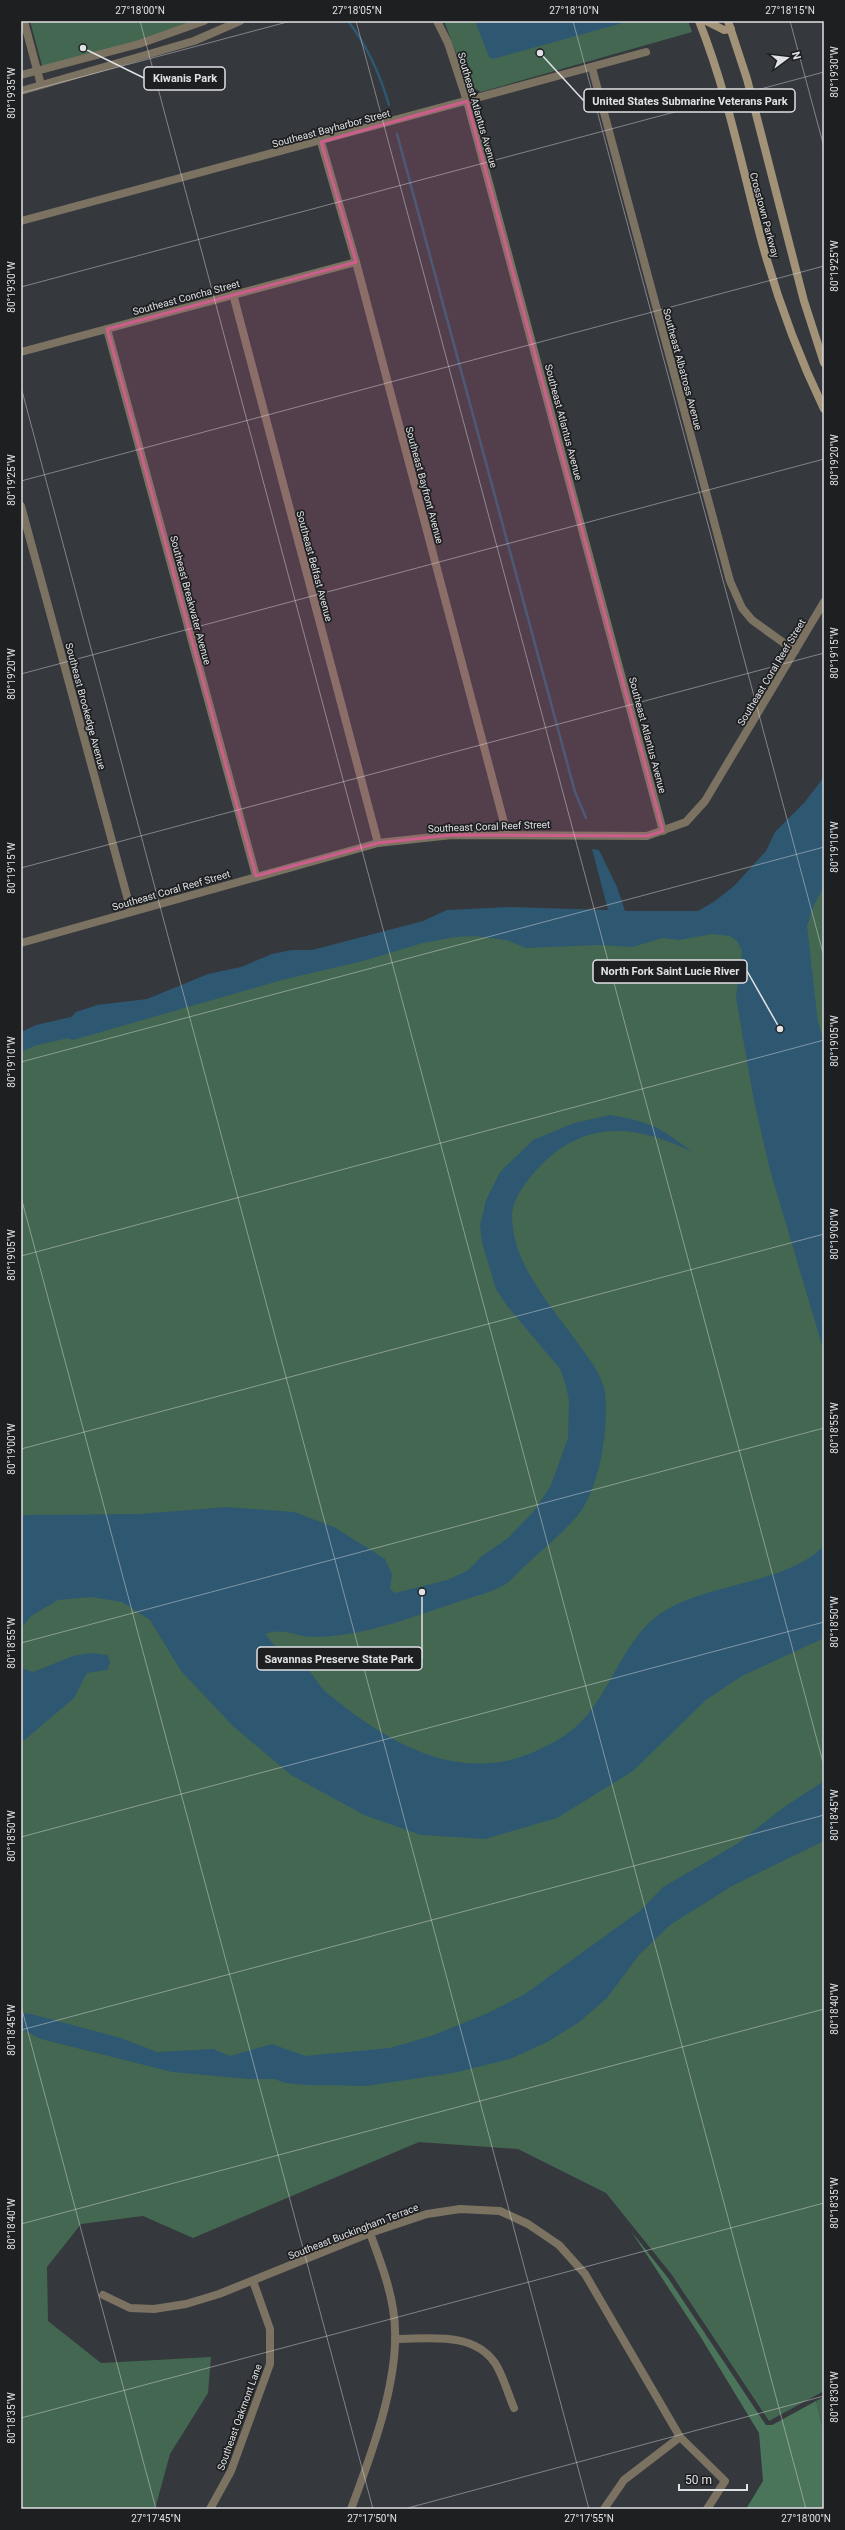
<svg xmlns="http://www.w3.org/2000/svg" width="845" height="2530" viewBox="0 0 845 2530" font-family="Roboto,sans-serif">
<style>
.green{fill:#446751}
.forest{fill:#4b755a}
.water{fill:#2e5871}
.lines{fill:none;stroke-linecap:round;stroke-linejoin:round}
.stream{stroke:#2e5871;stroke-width:2.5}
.minor{stroke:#7c7261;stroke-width:8}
.tertiary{stroke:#7c7261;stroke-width:8}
.secondary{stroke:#a29277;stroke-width:8}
.marked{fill:#cc5e8b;fill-opacity:0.2;stroke:#cc5e8b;stroke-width:3;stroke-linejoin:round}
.ticks{fill:none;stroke:#dfe1e4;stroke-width:1;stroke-opacity:0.45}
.labels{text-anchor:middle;stroke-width:3.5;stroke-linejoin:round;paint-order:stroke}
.street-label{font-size:10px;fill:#dfe1e4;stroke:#1e1f21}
.leader{fill:none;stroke:#dfe1e4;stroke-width:1.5}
.callout-dot{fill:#dfe1e4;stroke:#1e1f21;stroke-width:1.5}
.callout{fill:#1e1f21;stroke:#dfe1e4;stroke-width:1.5}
.callout-label{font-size:11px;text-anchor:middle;font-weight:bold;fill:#dfe1e4}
.neatline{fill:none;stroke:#dfe1e4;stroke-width:1.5}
.ticks-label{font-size:10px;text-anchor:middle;fill:#dfe1e4}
</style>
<rect width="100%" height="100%" fill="#35383d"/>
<g class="green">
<path d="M30,21H214L44,73Z"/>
<path d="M444,21H688L692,32L481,92L468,85Z"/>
<path d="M824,832V2391L769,2421L672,2275L606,2193L518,2149L419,2142L193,2238L143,2216L81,2224L47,2267L48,2321L101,2363L211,2357L208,2393L170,2454L155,2509H23L21,1042L403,935L754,923Z"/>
<path d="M824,2397V2433L816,2401Z"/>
</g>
<path class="forest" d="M631,2231L668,2278L766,2425H772L816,2401L824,2433V2509H746L763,2481L759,2433L700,2336Z"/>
<g class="water">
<path d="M475,21H630L493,59L489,57Z"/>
<path d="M824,777V886L813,907L807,926L818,1022L824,1042V1352L770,1170L754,1101L736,998L742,951L737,941L730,936L712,934L679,940L663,938L632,947L597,945L526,948L506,940L474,936L455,937L423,943L363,961L282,980L73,1040L68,1038L34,1046L21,1052V1032L36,1025L71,1017L76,1012L97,1005L147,999L208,974L241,967L272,954L292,950H312L339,943L423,921L447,910L509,907L608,910L592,849L599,850L617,887L625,911H698L715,901L734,886L766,851L775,832L804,803Z"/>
<path d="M610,1115C651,1122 660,1127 692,1152C632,1122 579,1120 533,1174C524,1185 513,1199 512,1214C511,1265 555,1310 582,1349C591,1361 603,1377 605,1393C609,1428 600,1487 578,1515C563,1533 543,1549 526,1565C519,1571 513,1579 506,1584C491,1593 471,1597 455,1603C418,1615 380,1630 341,1635C332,1636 323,1637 314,1637C297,1637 282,1627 265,1634C270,1639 274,1646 279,1650C286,1656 297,1658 305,1666C313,1674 318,1685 327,1693C387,1742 458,1786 536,1751C551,1744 568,1735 580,1723C611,1692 624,1638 661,1613C705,1583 792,1583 824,1545V1638L742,1676L707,1699L633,1771L557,1818L485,1839L421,1835L364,1815L291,1775L233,1726L181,1671L150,1620L122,1602L91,1597L58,1600L31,1616L21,1628V1515L139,1514L227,1507L294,1512L334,1527L385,1559L392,1574L390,1589L395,1593L447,1580L467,1571L482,1556L508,1538L534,1511L551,1485L568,1438L569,1401L566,1386L560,1369L508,1307L496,1289L482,1243L480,1225L486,1200L500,1172L533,1140L574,1123Z"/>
<path d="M91,1653L108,1655L110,1663L107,1670L87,1673L74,1698L21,1743V1668L33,1672L73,1656Z"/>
<path d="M824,1781V1841L732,1886L670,1925L639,1955L607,1998L578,2023L547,2042L510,2059L453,2073L366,2086L307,2085L285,2083L275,2079H249L172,2072L41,2039L21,2029V2013L31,2014L121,2038L157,2052L213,2049L230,2056L272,2044L305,2056L390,2048L434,2035L488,2013L525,1994L641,1910L663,1887L737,1844L784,1807Z"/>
</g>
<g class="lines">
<g class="stream">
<path d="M348,21C368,47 380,74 389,105"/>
<path d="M397,134L575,792L586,818"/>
</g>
<g class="minor">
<path d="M24,21L41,85"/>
<path d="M437,21L448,43L467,101L663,831"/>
<path d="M592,68L730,581L742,608L752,620L795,651"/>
<path d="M321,142L356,262L507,834"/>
<path d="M21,221L646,52"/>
<path d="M233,294L378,843"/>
<path d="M107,329L256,876"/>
<path d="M21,352L356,262"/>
<path d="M21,506L131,911"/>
<path d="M21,943L378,843L452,835L647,836L686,822L705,801L824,602"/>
<path d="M103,2295L130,2308L154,2309L186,2304L219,2294L370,2233L427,2214L460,2209L500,2211L528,2224L559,2245L585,2274L680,2437L725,2481L707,2509"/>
<path d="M395,2339C429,2339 473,2331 495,2363C503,2375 508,2394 514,2408"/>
<path d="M210,2509L231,2471L270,2364V2329L253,2281"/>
<path d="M351,2509C372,2453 404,2369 393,2309C389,2283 379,2258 370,2233"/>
<path d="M604,2509L624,2480L680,2437"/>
</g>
<g class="tertiary">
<path d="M21,75L139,44L204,21"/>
<path d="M21,91L194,41L240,21"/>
</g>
<g class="secondary">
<path d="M699,21C727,91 742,167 761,239C777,298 798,355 824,409"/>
<path d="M706,21L724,30L731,29"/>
<path d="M728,21L747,79L804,301L824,363"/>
</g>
</g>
<path class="marked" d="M467,101L663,831L647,836L452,835L378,843L256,876L107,329L356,262L321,142Z"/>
<path class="ticks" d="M140,21L806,2509M356,21L824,1766M573,21L824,957M790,21L824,147M21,93L291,21M21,287L824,72M21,387L589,2509M21,481L824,266M21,674L824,459M21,868L824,653M21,1062L824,847M21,1197L373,2509M21,1256L824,1040M21,1449L824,1234M21,1643L824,1428M21,1837L824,1622M21,2006L156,2509M21,2030L824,1815M21,2224L824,2009M21,2418L824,2203M404,2509L824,2396"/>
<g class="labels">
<g class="street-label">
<text transform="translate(478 110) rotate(74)" y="4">Southeast Atlantus Avenue</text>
<text transform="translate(331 128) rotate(-15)" y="4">Southeast Bayharbor Street</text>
<text transform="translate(765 215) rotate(75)" y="4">Crosstown Parkway</text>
<text transform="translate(186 297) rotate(-15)" y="4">Southeast Concha Street</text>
<text transform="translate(683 369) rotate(75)" y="4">Southeast Albatross Avenue</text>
<text transform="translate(564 422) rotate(75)" y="4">Southeast Atlantus Avenue</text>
<text transform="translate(425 485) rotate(75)" y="4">Southeast Bayfront Avenue</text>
<text transform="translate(315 566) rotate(75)" y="4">Southeast Belfast Avenue</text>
<text transform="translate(191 600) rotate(75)" y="4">Southeast Breakwater Avenue</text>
<text transform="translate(771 672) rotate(-59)" y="4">Southeast Coral Reef Street</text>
<text transform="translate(86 706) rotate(75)" y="4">Southeast Brookedge Avenue</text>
<text transform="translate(648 735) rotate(75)" y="4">Southeast Atlantus Avenue</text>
<text transform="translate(489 826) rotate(-2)" y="4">Southeast Coral Reef Street</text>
<text transform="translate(171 890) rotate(-16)" y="4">Southeast Coral Reef Street</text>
<text transform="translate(353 2231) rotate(-21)" y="4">Southeast Buckingham Terrace</text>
<text transform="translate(239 2417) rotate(-70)" y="4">Southeast Oakmont Lane</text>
</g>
</g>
<path class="leader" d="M83 48L144 78M540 53L584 101M780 1029L747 971M422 1592L422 1659"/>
<g class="callout-dot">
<circle cx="83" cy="48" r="4"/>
<circle cx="540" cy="53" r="4"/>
<circle cx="780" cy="1029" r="4"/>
<circle cx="422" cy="1592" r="4"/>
</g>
<g class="callout">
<rect x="144" y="67" width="81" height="23" rx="4"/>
<rect x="584" y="89" width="211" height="23" rx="4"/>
<rect x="593" y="960" width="154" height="23" rx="4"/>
<rect x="257" y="1647" width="165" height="23" rx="4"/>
</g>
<g class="callout-label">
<text x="185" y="82">Kiwanis Park</text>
<text x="690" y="105">United States Submarine Veterans Park</text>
<text x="670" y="975">North Fork Saint Lucie River</text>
<text x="339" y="1663">Savannas Preserve State Park</text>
</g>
<rect width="845" height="2530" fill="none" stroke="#1e1f21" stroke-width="44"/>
<g transform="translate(787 58) rotate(75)" stroke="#1e1f21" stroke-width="3" paint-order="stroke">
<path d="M0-3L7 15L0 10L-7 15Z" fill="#dfe1e4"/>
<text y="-6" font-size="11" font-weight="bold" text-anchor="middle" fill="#dfe1e4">N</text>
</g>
<path d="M679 2484v6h68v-6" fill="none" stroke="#dfe1e4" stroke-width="2"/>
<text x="685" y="2484" font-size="12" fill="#dfe1e4" stroke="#1e1f21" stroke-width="3" paint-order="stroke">50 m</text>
<rect x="22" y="22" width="801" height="2486" class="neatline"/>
<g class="ticks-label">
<text x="140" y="14">27°18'00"N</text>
<text x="357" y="14">27°18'05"N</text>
<text x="574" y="14">27°18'10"N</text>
<text x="790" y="14">27°18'15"N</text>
<text transform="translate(834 72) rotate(-90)" y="4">80°19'30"W</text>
<text transform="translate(11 93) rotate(-90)" y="4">80°19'35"W</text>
<text transform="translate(834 266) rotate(-90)" y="4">80°19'25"W</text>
<text transform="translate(11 287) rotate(-90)" y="4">80°19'30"W</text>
<text transform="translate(834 460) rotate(-90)" y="4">80°19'20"W</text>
<text transform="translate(11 480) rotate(-90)" y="4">80°19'25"W</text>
<text transform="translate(834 653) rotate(-90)" y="4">80°19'15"W</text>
<text transform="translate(11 674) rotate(-90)" y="4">80°19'20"W</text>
<text transform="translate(834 847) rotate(-90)" y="4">80°19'10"W</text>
<text transform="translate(11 868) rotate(-90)" y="4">80°19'15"W</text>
<text transform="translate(834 1041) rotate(-90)" y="4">80°19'05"W</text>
<text transform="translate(11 1062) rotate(-90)" y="4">80°19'10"W</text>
<text transform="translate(834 1234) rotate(-90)" y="4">80°19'00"W</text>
<text transform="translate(11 1255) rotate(-90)" y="4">80°19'05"W</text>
<text transform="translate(834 1428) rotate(-90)" y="4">80°18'55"W</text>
<text transform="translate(11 1449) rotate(-90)" y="4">80°19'00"W</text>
<text transform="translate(834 1622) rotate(-90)" y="4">80°18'50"W</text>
<text transform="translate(11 1643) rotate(-90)" y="4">80°18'55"W</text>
<text transform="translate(834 1815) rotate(-90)" y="4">80°18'45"W</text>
<text transform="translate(11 1836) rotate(-90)" y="4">80°18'50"W</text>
<text transform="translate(834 2009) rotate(-90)" y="4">80°18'40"W</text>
<text transform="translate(11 2030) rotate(-90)" y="4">80°18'45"W</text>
<text transform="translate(834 2203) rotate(-90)" y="4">80°18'35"W</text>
<text transform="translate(11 2224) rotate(-90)" y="4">80°18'40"W</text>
<text transform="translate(834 2397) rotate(-90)" y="4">80°18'30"W</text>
<text transform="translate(11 2418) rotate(-90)" y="4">80°18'35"W</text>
<text x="156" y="2522">27°17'45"N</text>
<text x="372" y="2522">27°17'50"N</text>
<text x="589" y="2522">27°17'55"N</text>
<text x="806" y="2522">27°18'00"N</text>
</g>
</svg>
